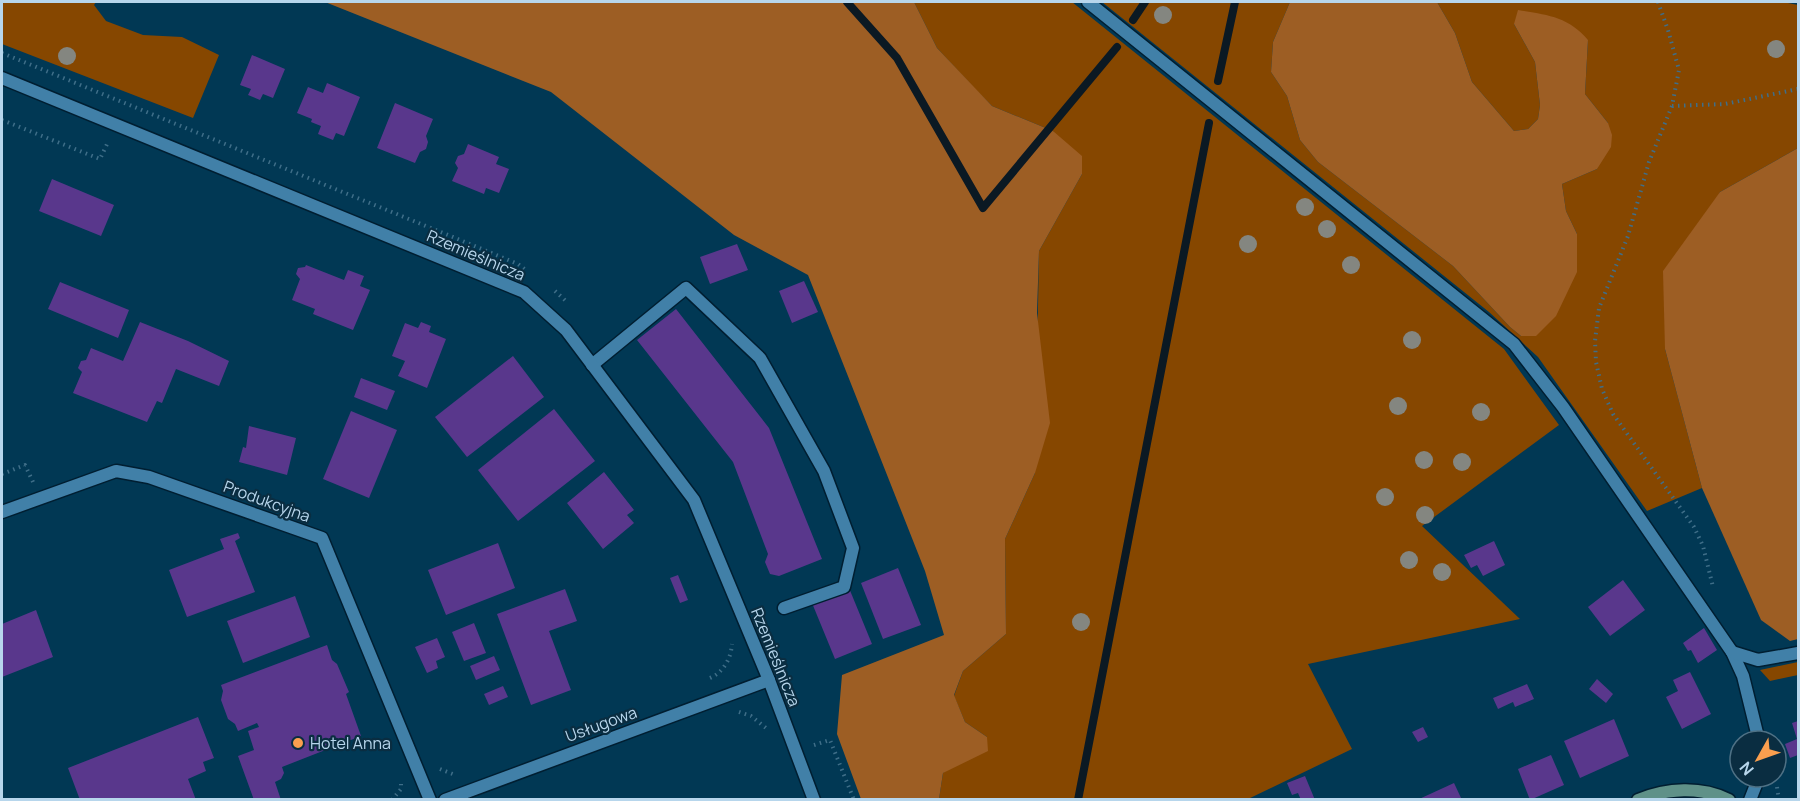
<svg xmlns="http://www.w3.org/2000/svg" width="1800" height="801" viewBox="0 0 1800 801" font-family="Manrope,sans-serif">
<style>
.green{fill:#864700}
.forest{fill:#9d5e24}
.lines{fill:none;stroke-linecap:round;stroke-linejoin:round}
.stream{stroke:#0b1923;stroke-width:8}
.building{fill:#59378c}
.lane-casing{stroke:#001e31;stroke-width:15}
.street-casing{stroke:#001e31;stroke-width:15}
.secondary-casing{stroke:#001e31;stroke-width:15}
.path{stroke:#3f6e88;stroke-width:4;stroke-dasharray:1.5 4.5;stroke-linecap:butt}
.lane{stroke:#4180a8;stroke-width:12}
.street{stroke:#4180a8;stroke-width:12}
.secondary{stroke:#5f9188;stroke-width:12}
.tree{fill:#848680}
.poi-dot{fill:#fa9f4f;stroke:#0a2d41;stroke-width:2}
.labels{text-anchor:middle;stroke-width:4.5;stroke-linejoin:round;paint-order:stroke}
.street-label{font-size:16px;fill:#b7d6ec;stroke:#0a2d41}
.poi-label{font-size:16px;fill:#b7d6ec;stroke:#0a2d41;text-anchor:start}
</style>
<rect width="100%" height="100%" fill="#013854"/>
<g class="green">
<path d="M2,2H96L94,5L106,21L143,35L182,37L219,55L193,118L2,44Z"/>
<path d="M914,2H1072L1504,349L1559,425L1422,526L1520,619L1308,664L1352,749L1248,799H939L943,773L987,737L965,722L954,696L963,671L1006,634L1005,539L1035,473L1039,251L1082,174L1053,131L992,106L976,90L937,48Z"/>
<path d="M1102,2H1290L1273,42L1271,72L1287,96L1300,140L1318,162L1453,266L1510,327L1521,336L1577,234L1566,211L1562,184L1597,169L1608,123L1585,94L1588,40L1514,24L1535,62L1540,105L1538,119L1528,129L1514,131L1472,82L1455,33L1437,2H1783L1798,5V148L1720,192L1665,349L1702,488L1647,511L1538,357L1489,312Z"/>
<path d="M1798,662V675L1770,681L1760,670Z"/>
</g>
<g class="forest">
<path d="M325,2H914L937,48L992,106L1053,131L1082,156V174L1039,251L1037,313L1050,423L1035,473L1005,539L1006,634L963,671L954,695L965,722L987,737L988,751L943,773L939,799H861L837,734L842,675L944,635L925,571L808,275L734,235L551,92Z"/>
<path d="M1290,2H1437L1455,33L1472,82L1514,131L1528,129L1538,119L1540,105L1535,62L1514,24L1518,10C1546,15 1568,16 1588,40L1585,94L1608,123L1612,135L1611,147L1597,169L1562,184L1566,211L1577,234V272L1556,316L1536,336H1521L1510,327L1453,266L1318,162L1300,140L1287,96L1271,72L1273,42Z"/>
<path d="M1798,148V639L1790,641L1761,620L1702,488L1665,349L1663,271L1720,192Z"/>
</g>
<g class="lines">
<g class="stream">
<path d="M847,2L897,58L983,208L1117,47"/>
<path d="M1133,20L1145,2"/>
<path d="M1218,81L1235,2"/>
<path d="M1078,800L1209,123"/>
</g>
</g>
<g class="building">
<path d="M252,55L285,69L273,98L263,94L260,100L248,95L251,89L240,85Z"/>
<path d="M327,83L360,97L344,136L336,133L333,140L318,134L321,126L311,122L312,119L297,113L308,87L323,93Z"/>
<path d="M395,103L433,119L426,136L428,142L426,149L420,152L415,163L377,148Z"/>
<path d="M468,144L499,157L496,164L509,169L499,193L486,188L484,194L452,181L458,168L455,163L458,156L464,154Z"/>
<path d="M52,179L114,205L101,236L39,211Z"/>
<path d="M737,244L748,270L710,284L700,257Z"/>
<path d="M306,265L344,280L348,270L364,276L360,286L370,290L353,330L313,314L315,309L292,300L300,279L296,274L298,268L305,267Z"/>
<path d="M804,281L818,312L792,323L779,291Z"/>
<path d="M60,282L129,310L118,338L48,309Z"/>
<path d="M676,309L769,428L822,559L779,576L770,574L765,562L768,554L733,462L637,340Z"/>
<path d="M140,322L188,341L229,361L219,386L176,369L162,403L157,401L147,422L73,393L82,372L78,368L81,361L86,360L91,348L123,361Z"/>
<path d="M421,322L431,326L429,332L446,339L427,388L398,376L405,361L392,356L405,323L418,328Z"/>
<path d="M513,356L544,397L467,457L435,417Z"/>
<path d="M361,378L395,391L387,410L354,397Z"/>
<path d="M554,409L595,461L518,521L478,470Z"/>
<path d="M351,411L397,430L369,498L323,479Z"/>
<path d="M249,426L296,438L287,475L239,462L243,447L246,448Z"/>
<path d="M604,472L634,510L627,515L634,523L603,549L567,503Z"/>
<path d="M238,533L240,538L235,541L255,592L187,617L169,570L224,549L220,539Z"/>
<path d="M1494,541L1505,565L1483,576L1477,565L1471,568L1464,555Z"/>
<path d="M498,543L515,588L446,615L428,570Z"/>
<path d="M898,568L921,625L883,639L861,583Z"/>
<path d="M678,575L688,600L680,603L670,578Z"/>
<path d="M1623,580L1645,610L1610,636L1588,607Z"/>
<path d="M849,588L872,644L835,659L812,603Z"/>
<path d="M565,589L577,621L549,631L571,690L531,705L497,614Z"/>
<path d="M295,596L310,637L243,663L227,621Z"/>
<path d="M36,610L53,657L2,677V624Z"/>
<path d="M474,623L486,653L464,661L452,632Z"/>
<path d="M1704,628L1717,650L1698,663L1691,650L1688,651L1683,643Z"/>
<path d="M437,638L445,657L436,661L438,668L427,673L415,647Z"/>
<path d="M327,645L332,660L337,664L349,692L346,694L361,736L282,767L284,773L281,779L275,782L281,800H254L238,756L254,750L248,731L259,727L257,723L238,731L235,724L228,719L221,700L223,691L221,685Z"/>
<path d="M494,656L500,670L476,680L470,666Z"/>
<path d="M1690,672L1711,714L1682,729L1666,697L1678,691L1673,680Z"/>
<path d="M1597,679L1613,694L1606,703L1589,689Z"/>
<path d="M1527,684L1534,699L1515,707L1513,702L1498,709L1493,698Z"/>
<path d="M503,686L508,697L489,705L484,694Z"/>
<path d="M198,717L214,758L203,762L206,771L188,779L196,800H80L68,768Z"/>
<path d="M1614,719L1629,756L1580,778L1564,741Z"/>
<path d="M1798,721V755L1790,758L1785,744L1797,739L1792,723Z"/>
<path d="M1423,727L1428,737L1418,742L1412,732Z"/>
<path d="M1551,755L1564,785L1530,800L1518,769Z"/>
<path d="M1305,776L1315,800H1301L1298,793L1292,795L1287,783Z"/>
<path d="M1454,783L1462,800H1417Z"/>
</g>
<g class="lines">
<g class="lane-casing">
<g id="lane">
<path d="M1088,2L1514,344L1563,407L1732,652L1743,676L1759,741"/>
<path d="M592,365L686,288L760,358L824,471L853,548L844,587L784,608"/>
<path d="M1732,652L1758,660L1798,653"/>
<path d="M1750,800L1759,777"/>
</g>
</g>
<g class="street-casing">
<g id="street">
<path d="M2,78L524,292L566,330L694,500L769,680L814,800"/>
<path d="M2,512L116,471L149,477L322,538L430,800"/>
<path d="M445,800L769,680"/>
</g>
</g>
<g class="secondary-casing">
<path id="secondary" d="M1638,800C1667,788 1701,786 1729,800"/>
</g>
<g class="path">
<path d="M1658,2L1668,30L1679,70L1672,106L1649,162L1628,236L1599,308L1595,341L1596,362L1602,389L1613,414L1694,527L1703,546L1713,587"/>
<path d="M2,53L448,235L518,264L527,271"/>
<path d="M1672,106L1725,104L1798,89"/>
<path d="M2,120L100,159L108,142"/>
<path d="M555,291L567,302"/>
<path d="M2,474L25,465L33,482"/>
<path d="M710,678C724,672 731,658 732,644"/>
<path d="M739,712L751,716L766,728"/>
<path d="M814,745L830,740L854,800"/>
<path d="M440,769L455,775"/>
<path d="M1777,787L1779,800"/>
<path d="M392,800L401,789V784"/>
</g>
<use href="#lane" class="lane"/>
<use href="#street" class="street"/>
<use href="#secondary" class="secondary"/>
</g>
<g class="tree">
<circle cx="1163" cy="15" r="9"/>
<circle cx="1776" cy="49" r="9"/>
<circle cx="67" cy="56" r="9"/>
<circle cx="1305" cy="207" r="9"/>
<circle cx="1327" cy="229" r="9"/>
<circle cx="1248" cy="244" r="9"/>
<circle cx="1351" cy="265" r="9"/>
<circle cx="1412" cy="340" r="9"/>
<circle cx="1398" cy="406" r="9"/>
<circle cx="1481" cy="412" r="9"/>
<circle cx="1424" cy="460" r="9"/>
<circle cx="1462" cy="462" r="9"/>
<circle cx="1385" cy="497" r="9"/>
<circle cx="1425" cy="515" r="9"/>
<circle cx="1409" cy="560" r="9"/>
<circle cx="1442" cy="572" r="9"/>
<circle cx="1081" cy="622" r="9"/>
</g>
<circle class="poi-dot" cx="298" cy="743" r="6"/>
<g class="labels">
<g class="street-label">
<text transform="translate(476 255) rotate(23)" y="6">Rzemieślnicza</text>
<text transform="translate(267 501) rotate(20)" y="6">Produkcyjna</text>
<text transform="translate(776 657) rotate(68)" y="6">Rzemieślnicza</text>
<text transform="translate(601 724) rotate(-20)" y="6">Usługowa</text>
</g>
<g class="poi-label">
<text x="310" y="749">Hotel Anna</text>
</g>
</g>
<rect width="1800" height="801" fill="none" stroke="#b7d6ec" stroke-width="6"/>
<g transform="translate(1758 759) rotate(230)"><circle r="28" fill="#0a2d41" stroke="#4f7185" stroke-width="1.5"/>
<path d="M0-4.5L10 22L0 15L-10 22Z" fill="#fa9f4f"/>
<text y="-9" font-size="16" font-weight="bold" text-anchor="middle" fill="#b7d6ec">N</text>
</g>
</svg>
